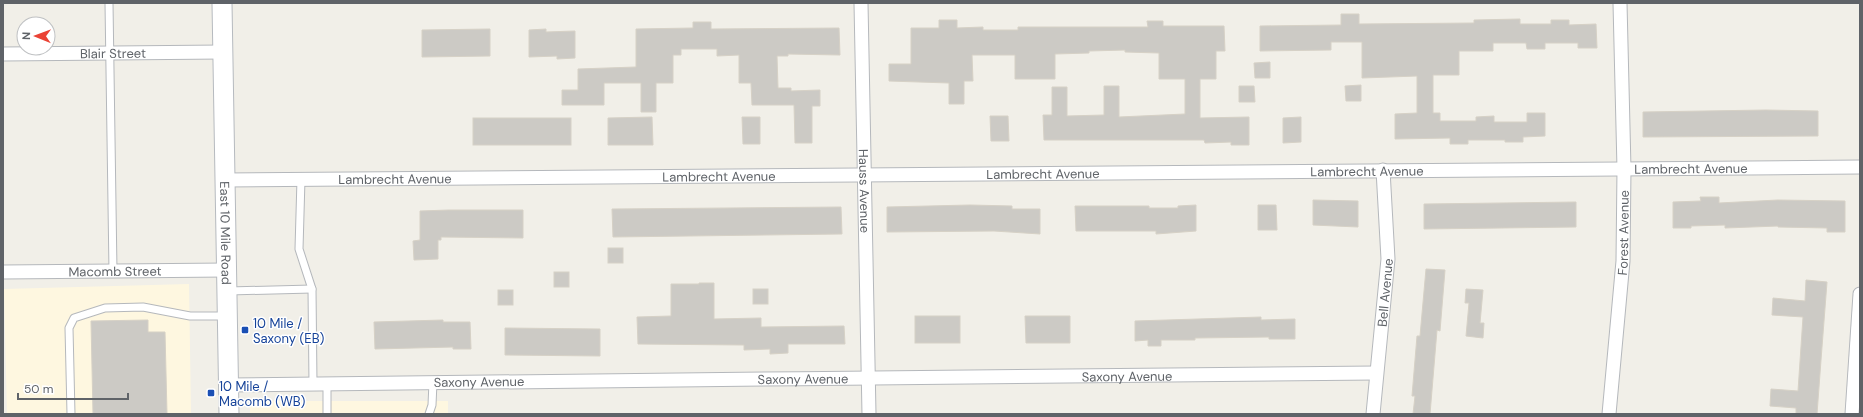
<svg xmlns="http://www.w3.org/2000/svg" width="1863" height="417" viewBox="0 0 1863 417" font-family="'DM Sans',sans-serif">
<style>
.commercial{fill:#fef7e0}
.building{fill:#cccac5;stroke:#d6d1c6}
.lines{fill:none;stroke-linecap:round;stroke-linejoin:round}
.service-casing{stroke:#b5b8bc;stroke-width:9}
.minor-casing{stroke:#b5b8bc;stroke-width:15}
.secondary-casing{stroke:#b6babf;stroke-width:21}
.service{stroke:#fff;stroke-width:7}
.minor{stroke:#fff;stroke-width:13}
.secondary{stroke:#fff;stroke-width:19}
.transit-dot{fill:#1a4fb4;stroke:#fff;stroke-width:1.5}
.labels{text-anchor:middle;stroke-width:3;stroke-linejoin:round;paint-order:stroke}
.street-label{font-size:13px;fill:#5f6368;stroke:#fff}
.transit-label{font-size:13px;fill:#164399;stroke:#fff;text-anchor:start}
</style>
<rect width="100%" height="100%" fill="#f1efe8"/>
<g class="commercial">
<path d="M189,284L191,414H7L4,289Z"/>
<rect x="250" y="401" width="198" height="13"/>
</g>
<g class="building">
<path d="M1341,14H1359V24L1474,23V20L1520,19V24H1551V20H1569V25L1596,24L1597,48H1578V43H1545V49H1527L1526,43H1493V51H1459V75H1433V113H1440V121H1476V117L1494,116V122H1527V113H1545V136L1523,137V142H1505V140H1468V144H1450V138L1395,139V114L1417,113V76L1362,78V42H1331V50L1260,51V26L1341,25Z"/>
<path d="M939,20H957V28L983,27V30H1018V27H1148L1147,21H1163V26H1224L1225,51H1216V79H1200V118L1249,117V145H1231V142L1205,143L1204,140H1044L1043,115H1052V87H1067V116L1104,115V86H1119V117L1185,114V79H1159V53L1125,52V50L1089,51V53L1055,54V79H1015V55H972L973,81H964V104H949V83L889,81V64H911V28H939Z"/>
<path d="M693,22H711V29L839,28L840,55L788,54V56H777L778,88H791V91L820,90V106H812V143H795L794,105H752L751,83H739V55L717,56V49H681V55H673V83H656V112H641V83H604V105H562V90H578V69L636,67V29L693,28Z"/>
<path d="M490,29V56L422,57V30Z"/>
<path d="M546,29V32L575,31V58L557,59V56L529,57V30Z"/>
<path d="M1270,62V78H1255L1254,63Z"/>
<path d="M1361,85V101H1346L1345,86Z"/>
<path d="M1239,86H1254L1255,102H1239Z"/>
<path d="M1766,110L1818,111V136L1643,137V112Z"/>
<path d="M990,116H1008L1009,141H991Z"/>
<path d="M652,117L653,145H608V118Z"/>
<path d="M742,117H760V144H743Z"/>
<path d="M1301,117V142L1283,143V118Z"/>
<rect x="473" y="118" width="98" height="27"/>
<path d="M1700,197H1719V203L1778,200L1845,201V232H1827V228L1778,227V226L1725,228V225L1691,226V228H1673V202L1701,201Z"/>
<path d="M1313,200L1358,201V227L1313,225Z"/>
<path d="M1576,202V227L1424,229V204Z"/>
<path d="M970,205L1012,206V209H1040V234L994,231L887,232V207Z"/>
<path d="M1196,205V231L1156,234V231H1076L1075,206H1149V208H1178V206Z"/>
<path d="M1258,205H1276L1277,230H1258Z"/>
<path d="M841,207L842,234L613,237L612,209Z"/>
<path d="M449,210H523V238L441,237V240H438V259L414,260L413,241L420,240V211Z"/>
<rect x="608" y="248" width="15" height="15"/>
<path d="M1426,269L1445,270L1440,331L1437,330L1430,414H1413L1415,396H1412L1417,336H1420Z"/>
<rect x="554" y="272" width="15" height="15"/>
<path d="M1806,280L1827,282L1821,360L1817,414H1796V408L1770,406L1771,389L1798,391L1803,317L1772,315L1773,298L1805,301Z"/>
<path d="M699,283H714V319L761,318V327L844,326L845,344H788V353L770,354V349L744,350V345L638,344L637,317L671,316V284H699Z"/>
<rect x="753" y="289" width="15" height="15"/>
<path d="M1466,289L1483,290L1480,323H1484L1483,338L1466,336L1469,303H1465Z"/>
<rect x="498" y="290" width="15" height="15"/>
<rect x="915" y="316" width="45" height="27"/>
<path d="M1025,316H1070V343H1026Z"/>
<path d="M1261,317V320L1295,319V339H1269V337L1195,338V340H1161V346H1148V340L1135,341V321Z"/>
<path d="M148,320V332H165L167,414H93L91,321Z"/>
<path d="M443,320V322H470L471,349H453V347L375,349L374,322Z"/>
<path d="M505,328L600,329V356L505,355Z"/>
</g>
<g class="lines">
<g class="service-casing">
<g id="service">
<path d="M109,3L113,271"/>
<path d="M301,179L299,249L312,289L313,384"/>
<path d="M229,291L312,289"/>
<path d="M327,384V414"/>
<path d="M71,414L69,328L74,318L105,308L143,307L190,316H228"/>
<path d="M429,414L432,405L433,382"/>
</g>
</g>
<g class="minor-casing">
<g id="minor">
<path id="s1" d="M861,3L869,414"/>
<path id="s2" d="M3,54L223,52"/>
<path id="s3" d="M225,180L1860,167"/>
<path id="s4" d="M3,272L227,270"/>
<path id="s5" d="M229,385C611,378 994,379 1376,373"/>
<path id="s6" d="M1373,414L1388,259L1383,170"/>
<path id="s7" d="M1609,414L1623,261L1624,169L1620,3"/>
<path d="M1852,414L1860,294"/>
</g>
</g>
<g class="secondary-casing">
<g id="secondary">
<path id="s8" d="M222,3L229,414"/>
</g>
</g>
<use href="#service" class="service"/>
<use href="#minor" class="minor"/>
<use href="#secondary" class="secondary"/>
</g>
<g class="transit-dot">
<rect x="241" y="326" width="8" height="8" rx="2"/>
<rect x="207" y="389" width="8" height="8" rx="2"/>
</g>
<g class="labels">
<g class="street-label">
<text dy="5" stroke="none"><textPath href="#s2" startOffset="110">Blair Street</textPath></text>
<text dy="5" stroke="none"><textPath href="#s3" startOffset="1466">Lambrecht Avenue</textPath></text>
<text dy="5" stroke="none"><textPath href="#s3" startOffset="1142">Lambrecht Avenue</textPath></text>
<text dy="5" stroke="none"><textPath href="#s3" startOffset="818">Lambrecht Avenue</textPath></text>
<text dy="5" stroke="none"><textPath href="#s3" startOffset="494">Lambrecht Avenue</textPath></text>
<text dy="5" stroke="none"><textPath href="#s3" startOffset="170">Lambrecht Avenue</textPath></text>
<text dy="5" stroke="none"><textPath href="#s1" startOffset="188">Hauss Avenue</textPath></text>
<text dy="5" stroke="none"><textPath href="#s8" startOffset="230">East 10 Mile Road</textPath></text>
<text dy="5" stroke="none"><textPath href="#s7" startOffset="182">Forest Avenue</textPath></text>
<text dy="5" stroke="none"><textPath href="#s4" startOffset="112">Macomb Street</textPath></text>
<text dy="5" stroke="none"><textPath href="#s6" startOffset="122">Bell Avenue</textPath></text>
<text dy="5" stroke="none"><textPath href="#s5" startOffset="898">Saxony Avenue</textPath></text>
<text dy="5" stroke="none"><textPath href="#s5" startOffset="574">Saxony Avenue</textPath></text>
<text dy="5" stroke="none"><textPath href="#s5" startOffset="250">Saxony Avenue</textPath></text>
</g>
<g class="transit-label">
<text x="253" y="328">10 Mile /<tspan x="253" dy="15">Saxony (EB)</tspan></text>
<text x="219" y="391">10 Mile /<tspan x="219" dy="15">Macomb (WB)</tspan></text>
</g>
</g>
<rect width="1863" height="417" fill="none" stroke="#5f6368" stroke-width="8"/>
<g transform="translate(36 36) rotate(271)"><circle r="19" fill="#ffffff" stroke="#bfc1c3"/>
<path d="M0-3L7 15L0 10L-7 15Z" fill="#ea4335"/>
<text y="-6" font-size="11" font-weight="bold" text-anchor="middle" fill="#5f6368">N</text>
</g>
<path d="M18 393v6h110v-6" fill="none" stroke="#5f6368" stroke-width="2"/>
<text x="24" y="393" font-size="12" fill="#5f6368" stroke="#ffffff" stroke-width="3" paint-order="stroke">50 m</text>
</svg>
